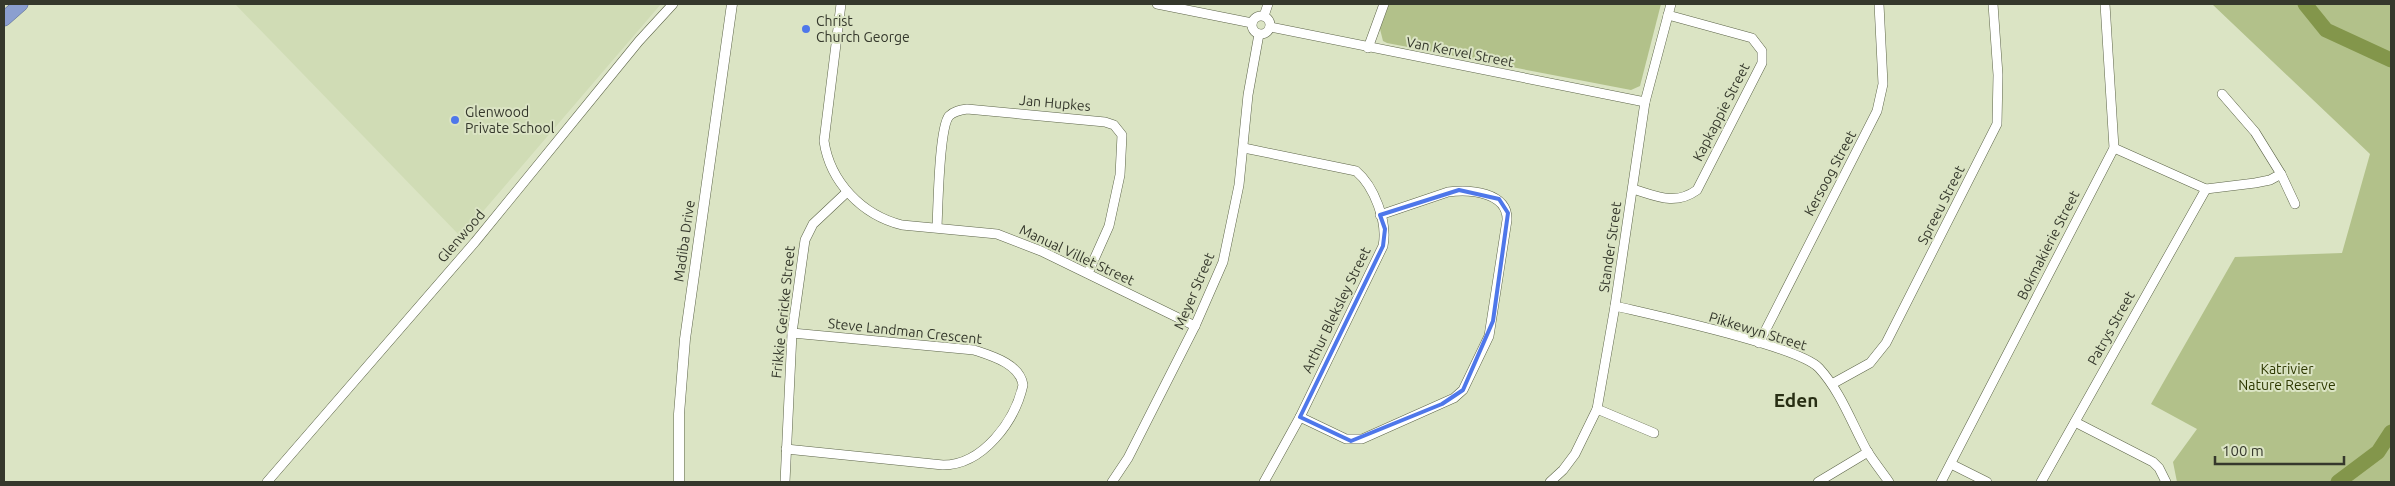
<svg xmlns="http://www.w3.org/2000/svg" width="2395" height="486" viewBox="0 0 2395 486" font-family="Ubuntu,sans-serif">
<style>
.built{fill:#d0dcb5}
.green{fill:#b2c18a}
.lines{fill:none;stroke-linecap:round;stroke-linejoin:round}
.river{stroke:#83964b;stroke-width:15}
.minor-casing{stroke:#5c6448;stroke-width:10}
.tertiary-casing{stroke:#5c6448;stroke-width:11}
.trunk-casing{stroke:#5a6b8f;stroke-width:15}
.minor{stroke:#fff;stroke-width:9}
.tertiary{stroke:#fff;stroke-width:10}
.trunk{stroke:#8b9fd0;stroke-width:14}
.marked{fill:none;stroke:#4e77ea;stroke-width:4;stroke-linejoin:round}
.poi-dot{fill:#4e77ea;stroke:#dbe4c4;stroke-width:2}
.labels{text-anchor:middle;stroke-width:4;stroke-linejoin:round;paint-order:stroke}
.poi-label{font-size:14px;fill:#35382c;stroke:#dbe4c4;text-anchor:start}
.street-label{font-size:14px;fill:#35382c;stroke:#dbe4c4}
.park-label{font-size:14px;fill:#2d3800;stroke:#dbe4c4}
.district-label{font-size:19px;font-weight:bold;fill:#282e14;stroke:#dbe4c4}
</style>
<rect width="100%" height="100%" fill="#dbe4c4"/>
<path class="built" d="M235,4H661L461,237Z"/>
<g class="green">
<path d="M1389,4H1661L1640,86L1631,90L1387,43L1383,41L1380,29Z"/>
<path d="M2212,4H2391V482H2177L2173,462L2197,429L2151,404L2235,257L2342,253L2370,154Z"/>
</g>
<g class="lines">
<g class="river">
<path d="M2305,4L2326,30L2391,60"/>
<path d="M2338,482L2378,452L2391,432"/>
</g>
<g class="minor-casing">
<g id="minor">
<path d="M841,4L824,141C830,182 862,215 902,225L997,234L1041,251L1195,326"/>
<path d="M1157,4L1252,23"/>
<circle cx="1261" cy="25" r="9"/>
<path d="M1264,16L1268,4"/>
<path d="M1270,27L1645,102"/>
<path d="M1368,48L1384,4"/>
<path d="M1244,148L1356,171C1374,186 1388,222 1383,246L1300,417L1264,482"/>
<path d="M2114,148L2206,189L2255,183L2270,180L2281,174L2255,132L2222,94"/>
<path d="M2281,174L2295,204"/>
<path d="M1633,189C1656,196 1675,206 1697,190L1762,63V51L1752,38L1668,15"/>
<path d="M937,227C938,208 939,128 949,116C954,111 960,110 967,109L1105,122L1114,125L1122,135L1120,175L1109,226L1088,273"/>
<path d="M1615,306C1653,315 1798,346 1819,368C1841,392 1852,424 1867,451C1874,462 1882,472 1889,482"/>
<path d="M1759,343L1877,111L1883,84L1879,4"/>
<path d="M1832,384L1870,363L1886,343L1997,124L1998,75L1993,4"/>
<path d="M1597,409L1654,433"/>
<path d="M1300,417L1346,439H1362L1454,398L1463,390L1489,336L1507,220C1508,192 1469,189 1448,192L1380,215"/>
<path d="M2075,422L2153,462L2159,468L2166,482"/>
<path d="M786,449L943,465C983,465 1015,421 1023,385C1020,364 992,356 974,350L792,333"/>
<path d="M1951,464L1987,482"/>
<path d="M267,482L475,242L639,41L673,4"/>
<path d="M785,482L792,333L805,240L813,224L847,192"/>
<path d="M1112,482L1128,458L1195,326L1223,262L1239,185L1248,95L1259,34"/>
<path d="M1550,482L1563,470L1575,454L1597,409L1615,306L1645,102L1671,4"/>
<path d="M1818,482L1868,452"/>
<path d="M1941,482L2114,148L2105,4"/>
<path d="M2041,482L2206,189"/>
</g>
</g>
<g class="tertiary-casing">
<path id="tertiary" d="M679,482V414L685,339L732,4"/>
</g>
<g class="trunk-casing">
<path id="trunk" d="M4,19L21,4"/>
</g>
<use href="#minor" class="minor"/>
<use href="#tertiary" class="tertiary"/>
<use href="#trunk" class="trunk"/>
</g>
<path class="marked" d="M1459,190L1499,199L1508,213L1493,321L1463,390L1442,404L1351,441L1300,417L1383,246L1385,229L1380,215Z"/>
<g class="poi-dot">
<circle cx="806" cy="29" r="5"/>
<circle cx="455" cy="120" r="5"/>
</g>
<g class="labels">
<g class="poi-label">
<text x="816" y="26">Christ<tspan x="816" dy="16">Church George</tspan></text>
<text x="465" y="117">Glenwood<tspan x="465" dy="16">Private School</tspan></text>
</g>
<g class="street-label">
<text transform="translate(1460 52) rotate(11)" y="5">Van Kervel Street</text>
<text transform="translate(1055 103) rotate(5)" y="5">Jan Hupkes</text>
<text transform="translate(1721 112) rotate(-63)" y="5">Kapkappie Street</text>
<text transform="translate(1830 173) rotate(-62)" y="5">Kersoog Street</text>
<text transform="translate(1941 205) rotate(-63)" y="5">Spreeu Street</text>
<text transform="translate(461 236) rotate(-49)" y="5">Glenwood</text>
<text transform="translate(684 241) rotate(-82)" y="5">Madiba Drive</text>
<text transform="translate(2048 245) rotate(-63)" y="5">Bokmakierie Street</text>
<text transform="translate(1610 247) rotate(-82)" y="5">Stander Street</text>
<text transform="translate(1077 255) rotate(25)" y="5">Manual Villet Street</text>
<text transform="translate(1194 291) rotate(-67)" y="5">Meyer Street</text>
<text transform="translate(1336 310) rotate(-64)" y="5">Arthur Bleksley Street</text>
<text transform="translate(783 312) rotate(-84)" y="5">Frikkie Gericke Street</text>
<text transform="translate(2111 328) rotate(-61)" y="5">Patrys Street</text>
<text transform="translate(905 331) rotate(6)" y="5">Steve Landman Crescent</text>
<text transform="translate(1758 331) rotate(17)" y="5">Pikkewyn Street</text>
</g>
<g class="park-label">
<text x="2287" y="374">Katrivier<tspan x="2287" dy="16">Nature Reserve</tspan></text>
</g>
<g class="district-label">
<text x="1796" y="407">Eden</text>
</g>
</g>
<rect width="2395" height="486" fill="none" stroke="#35382c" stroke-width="10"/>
<path d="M2215 456v8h129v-8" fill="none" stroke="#35382c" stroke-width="2.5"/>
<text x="2222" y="456" font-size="15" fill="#35382c" stroke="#dbe4c4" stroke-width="4" paint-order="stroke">100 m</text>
</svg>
